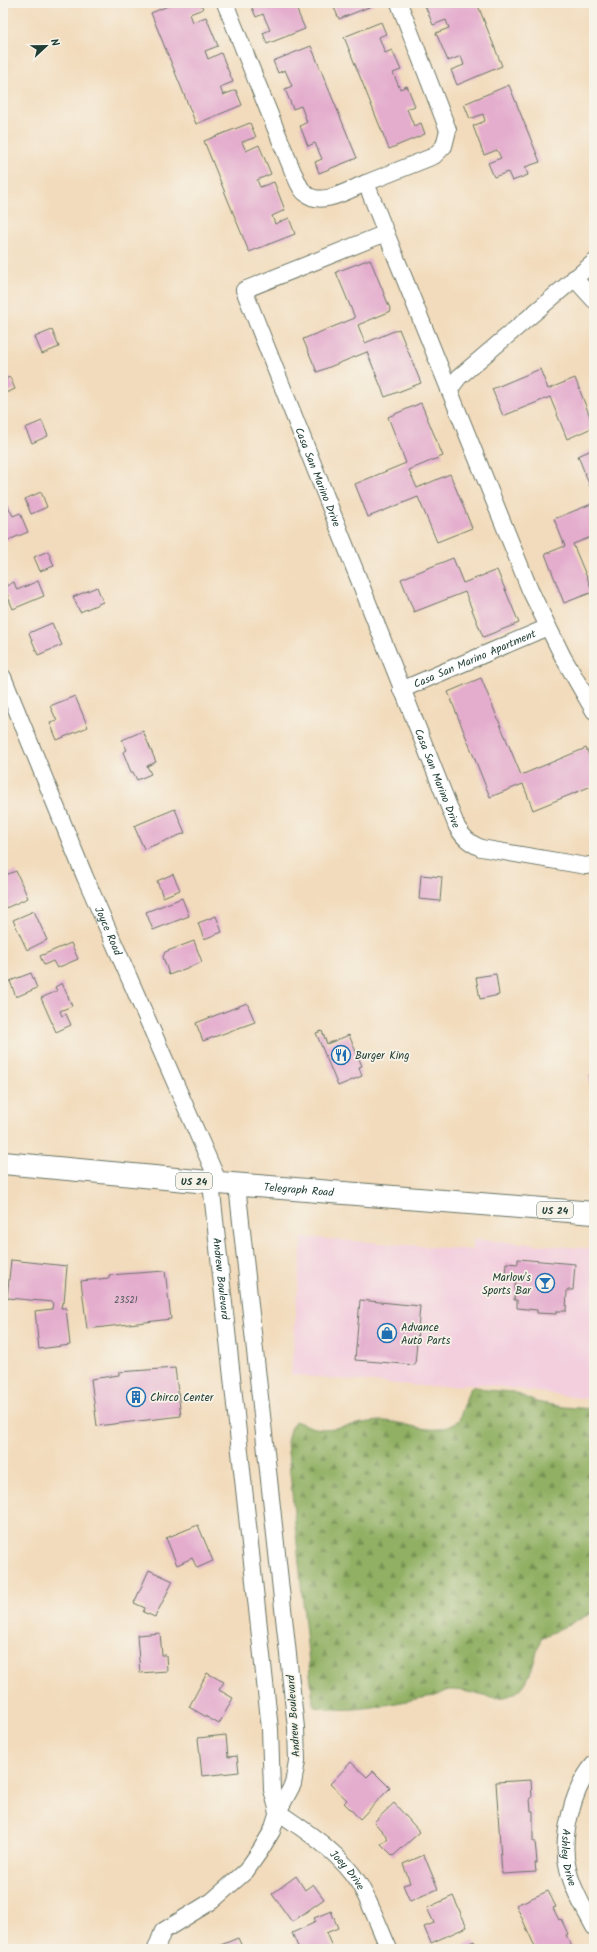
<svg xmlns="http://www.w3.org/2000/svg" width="597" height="1952" viewBox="0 0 597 1952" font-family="Kalam,sans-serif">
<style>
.built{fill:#f3cfde}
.forest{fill:url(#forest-firs);stroke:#58764c}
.building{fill:#e4adce}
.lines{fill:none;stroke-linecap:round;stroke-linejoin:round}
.minor-casing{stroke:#697464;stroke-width:18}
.primary-casing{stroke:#697464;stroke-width:24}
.minor{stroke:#fff;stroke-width:16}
.primary{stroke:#fff;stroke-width:22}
.labels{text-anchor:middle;stroke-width:3.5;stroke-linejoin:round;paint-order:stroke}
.number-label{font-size:9px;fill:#50595a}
.shield{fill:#f7f3e8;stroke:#60746a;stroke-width:1}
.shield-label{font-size:10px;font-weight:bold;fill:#1f3d34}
.street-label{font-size:11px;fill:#1f3d34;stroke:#f7f3e8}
.poi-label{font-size:11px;fill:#1f3d34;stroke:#f7f3e8;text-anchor:start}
</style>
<defs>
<pattern id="forest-firs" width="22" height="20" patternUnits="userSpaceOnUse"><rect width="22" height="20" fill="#91b063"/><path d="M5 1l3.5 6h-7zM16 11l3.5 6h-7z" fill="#769052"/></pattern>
</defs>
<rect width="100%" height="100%" fill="#f7f3e8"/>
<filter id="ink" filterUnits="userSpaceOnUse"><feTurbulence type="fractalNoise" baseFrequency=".025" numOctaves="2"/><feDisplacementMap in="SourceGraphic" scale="8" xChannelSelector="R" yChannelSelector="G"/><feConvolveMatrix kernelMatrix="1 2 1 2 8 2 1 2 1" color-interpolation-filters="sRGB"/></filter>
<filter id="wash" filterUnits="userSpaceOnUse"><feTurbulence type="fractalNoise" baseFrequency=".012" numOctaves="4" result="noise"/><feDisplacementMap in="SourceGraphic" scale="16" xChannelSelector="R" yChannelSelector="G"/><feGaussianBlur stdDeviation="0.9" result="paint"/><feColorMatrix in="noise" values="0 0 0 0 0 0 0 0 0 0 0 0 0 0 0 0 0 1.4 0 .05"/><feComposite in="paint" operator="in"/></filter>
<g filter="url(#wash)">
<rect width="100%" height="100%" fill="#f2dbbc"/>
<path class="built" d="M302,1237L472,1250L473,1239L594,1249V1400L481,1384L432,1387L291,1375Z"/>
<path class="forest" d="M474,1386L487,1390L513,1392L536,1402L563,1407L594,1409V1612L541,1638C536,1653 531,1682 518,1691C496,1707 474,1689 450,1690C445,1690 439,1695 434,1696C396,1702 353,1715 315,1707L312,1694L287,1442L290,1429L295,1421C302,1423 308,1427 315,1428C332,1432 364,1420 385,1421C403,1422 421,1431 440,1429C446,1429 454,1423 459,1420L469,1390Z"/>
<g id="blocks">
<g class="building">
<path d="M175,3H201L203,9L190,14L193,22L206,17L218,46L205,51L208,59L221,53L233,82L220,87L223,95L236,90L242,105L196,124L151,13Z"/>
<path d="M250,3H294L305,29L267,44L263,33L270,30L263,14L256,17Z"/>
<path d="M332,3H374V5L339,19Z"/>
<path d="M424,3H477L502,66L457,85L451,70L464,65L461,56L448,61L436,33L449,28L446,20L433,25Z"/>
<path d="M381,22L386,34L379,37L385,53L392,50L401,70L393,73L400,89L407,86L415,106L407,109L414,126L421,123L425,134L389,149L344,37Z"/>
<path d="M311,46L357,158L319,173L315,162L322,159L315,143L308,146L300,126L307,122L301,106L293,109L285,89L292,86L285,70L278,73L273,61Z"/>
<path d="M509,85L540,162L525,167L528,175L512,181L508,172L494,177L488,163L501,158L497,150L484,155L473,126L485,121L483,114L470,119L464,104Z"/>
<path d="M250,123L256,137L242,142L246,151L259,145L271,174L257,180L260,187L274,182L285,210L272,216L275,224L289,218L295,234L249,252L204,141Z"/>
<path d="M370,259L391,311L358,325L365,343L399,329L421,383L385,397L367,352L317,372L303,339L355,318L336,272Z"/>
<path d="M52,330L59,347L42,354L35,337Z"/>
<path d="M540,369L548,389L575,378L594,427L567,439L550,397L503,416L492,389Z"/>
<path d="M10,377L15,389L3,394V380Z"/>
<path d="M421,403L443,456L409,470L417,488L450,474L472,528L437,542L418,497L368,517L355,484L406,463L388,417Z"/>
<path d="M42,421L48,436L32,443L25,428Z"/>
<path d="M594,449V496L578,456Z"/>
<path d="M41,492L47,507L31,514L25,499Z"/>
<path d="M594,503V536L573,544L593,592L564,603L545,554L565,546L554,519Z"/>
<path d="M8,506L13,516L20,513L28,532L6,541L3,533V508Z"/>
<path d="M48,551L54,566L40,571L34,557Z"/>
<path d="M453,558L463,583L497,570L519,623L483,637L465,592L414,612L401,579Z"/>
<path d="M38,581L44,596L13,609L4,587L14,582L17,590Z"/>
<path d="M97,587L103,602L80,612L73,597Z"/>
<path d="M52,623L62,645L38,655L29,633Z"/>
<path d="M481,678L521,775L586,748L594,767V785L533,810L523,784L490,797L448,692Z"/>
<path d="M75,696L88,727L57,740L50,723L57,721L50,706Z"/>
<path d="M143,731L156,762L147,766L151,774L137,780L133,772H131L123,752L127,750L122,740Z"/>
<path d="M175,809L185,833L144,849L134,826Z"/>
<path d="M16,871L28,898L6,908L3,902V876Z"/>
<path d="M173,874L180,890L163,897L157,881Z"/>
<path d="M421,875L442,877L440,901L419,899Z"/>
<path d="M182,898L189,916L153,930L146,912Z"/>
<path d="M34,911L47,940L27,950L13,920Z"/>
<path d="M216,916L222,932L204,939L198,923Z"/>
<path d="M194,941L202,962L169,975L163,957L165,952Z"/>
<path d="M71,943L78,959L57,968L53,961L44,965L40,956Z"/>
<path d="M31,973L37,988L16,997L10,981Z"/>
<path d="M496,974L499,995L480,999L476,977Z"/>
<path d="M62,983L72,1006L60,1011L62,1016L66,1014L71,1025L56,1032L41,998L57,991L55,987Z"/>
<path d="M247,1003L255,1022L203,1041L196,1023Z"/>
<path d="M322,1031L327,1044L349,1035L362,1066L359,1067L362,1076L338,1086L316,1033Z"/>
<path d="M589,1075H594V1104H593Z"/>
<path d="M518,1259L575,1264L573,1290H567L566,1311H556V1314L537,1313V1310L517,1308V1300H514L516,1276H505L506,1263L518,1264Z"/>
<path d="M11,1260L67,1266L64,1303H62L61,1308H66L70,1345L39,1349L35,1311L52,1309L53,1302L7,1298Z"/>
<path d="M165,1271L171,1319L87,1329L81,1281L109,1278V1275Z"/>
<path d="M360,1300L420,1306L415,1365L355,1360Z"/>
<path d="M175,1368L181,1416L97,1426L91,1379L119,1375V1372Z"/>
<path d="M198,1525L213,1561L197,1568L192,1558L177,1565L166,1538Z"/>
<path d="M149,1570L173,1581L155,1617L143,1612L145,1608L134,1603Z"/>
<path d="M160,1633L162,1655H166L167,1671L140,1673L137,1635Z"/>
<path d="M207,1673L224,1682L219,1690L233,1698L219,1724L189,1707Z"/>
<path d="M226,1735L228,1757L237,1756L239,1772L202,1776L198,1738Z"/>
<path d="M351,1762L367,1777L373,1771L390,1788L360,1819L344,1803L347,1800L330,1784Z"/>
<path d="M531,1780L532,1798H530L531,1811H533V1841H535L537,1863H535L536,1872L502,1874L496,1782Z"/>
<path d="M394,1803L420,1832L393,1856L381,1844L388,1838L374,1822Z"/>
<path d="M424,1855L438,1889L410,1901L403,1885L410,1883L403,1864Z"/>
<path d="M296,1876L305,1890L313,1884L324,1899L292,1922L272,1894Z"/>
<path d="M548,1891L556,1907L553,1908L559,1920L561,1919L568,1934L566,1935L572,1947L574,1946L575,1949H536L516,1905Z"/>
<path d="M453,1896L467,1927L431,1943L424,1927L434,1923L427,1908Z"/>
<path d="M331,1911L338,1928L326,1933L333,1949H299L292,1933L316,1922L314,1918Z"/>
<path d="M238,1938L243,1949H211Z"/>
<path d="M474,1941L478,1949H457Z"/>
</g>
</g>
</g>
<g filter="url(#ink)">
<use href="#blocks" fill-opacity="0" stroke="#697464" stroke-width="1"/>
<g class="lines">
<g class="minor-casing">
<g id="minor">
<path d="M225,3L293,172C297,179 299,188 305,193C321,208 350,189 366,183"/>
<path d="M386,233L366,183L434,156L444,146L448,130L399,3"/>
<path d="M574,278L594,300"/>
<path d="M449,390L459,377L594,262"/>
<path id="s1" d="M3,677L85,877L219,1183"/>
<path id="s2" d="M401,690L548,627"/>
<path id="s3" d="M594,711L563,657L530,590L386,233L244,290L457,827C463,837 469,843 481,848L586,866L594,864"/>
<path id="s4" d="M211,1183L270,1729L272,1790L278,1812"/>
<path id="s5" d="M594,1764C573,1788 560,1838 568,1869C573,1890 584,1908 594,1927"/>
<path id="s6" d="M278,1812C307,1832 339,1852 358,1882C371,1903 379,1927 389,1949"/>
<path d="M156,1949L163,1931L212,1901L246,1871L260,1851L272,1831L278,1812L293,1784L297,1761L296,1728L237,1185"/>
</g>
</g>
<g class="primary-casing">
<g id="primary">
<path id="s7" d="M3,1163L219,1183L594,1213"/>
</g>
</g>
<use href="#minor" class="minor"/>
<use href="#primary" class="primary"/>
</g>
</g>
<defs>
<g id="restaurant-ring" transform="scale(1)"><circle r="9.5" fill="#f7f3e8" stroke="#1f6fb2" stroke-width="1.5"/><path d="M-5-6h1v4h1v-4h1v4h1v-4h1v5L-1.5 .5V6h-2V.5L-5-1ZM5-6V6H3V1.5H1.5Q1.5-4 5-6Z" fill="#1f6fb2"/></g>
<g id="bar-ring" transform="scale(1)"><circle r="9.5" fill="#f7f3e8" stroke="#1f6fb2" stroke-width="1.5"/><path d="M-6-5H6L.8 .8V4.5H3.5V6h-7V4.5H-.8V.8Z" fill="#1f6fb2"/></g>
<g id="shop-ring" transform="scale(1)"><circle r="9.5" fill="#f7f3e8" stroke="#1f6fb2" stroke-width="1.5"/><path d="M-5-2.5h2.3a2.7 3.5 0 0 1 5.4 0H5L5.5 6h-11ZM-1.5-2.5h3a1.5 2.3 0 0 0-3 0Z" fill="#1f6fb2"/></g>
<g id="building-ring" transform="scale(1)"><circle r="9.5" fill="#f7f3e8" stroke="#1f6fb2" stroke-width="1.5"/><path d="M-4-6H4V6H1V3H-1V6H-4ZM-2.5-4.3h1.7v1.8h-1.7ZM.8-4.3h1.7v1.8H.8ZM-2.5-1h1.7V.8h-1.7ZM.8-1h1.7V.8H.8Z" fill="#1f6fb2"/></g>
</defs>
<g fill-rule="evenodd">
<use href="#restaurant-ring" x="341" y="1055"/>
<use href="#bar-ring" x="545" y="1283"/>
<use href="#shop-ring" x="387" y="1333"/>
<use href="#building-ring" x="136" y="1397"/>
</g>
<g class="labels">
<g class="number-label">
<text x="126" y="1303">23521</text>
</g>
<g class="shield">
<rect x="176" y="1173" width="36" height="16" rx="3"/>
<rect x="537" y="1202" width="36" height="16" rx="3"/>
</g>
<g class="shield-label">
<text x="194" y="1185">US 24</text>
<text x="555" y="1214">US 24</text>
</g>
<g class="street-label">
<text dy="4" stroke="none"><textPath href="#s3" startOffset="876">Casa San Marino Drive</textPath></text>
<text dy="4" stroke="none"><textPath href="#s2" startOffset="80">Casa San Marino Apartment</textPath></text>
<text dy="4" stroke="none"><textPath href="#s3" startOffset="1200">Casa San Marino Drive</textPath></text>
<text dy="4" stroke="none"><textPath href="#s1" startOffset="275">Joyce Road</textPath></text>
<text dy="4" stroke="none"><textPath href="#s7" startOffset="297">Telegraph Road</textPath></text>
<text dy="4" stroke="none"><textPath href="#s4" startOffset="96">Andrew Boulevard</textPath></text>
<text transform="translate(293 1716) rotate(-94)" y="4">Andrew Boulevard</text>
<text dy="4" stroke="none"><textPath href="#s5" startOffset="100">Ashley Drive</textPath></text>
<text dy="4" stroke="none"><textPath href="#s6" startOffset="91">Joey Drive</textPath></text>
</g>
<g class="poi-label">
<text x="355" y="1059">Burger King</text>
<text x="531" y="1281" text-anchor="end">Marlow's<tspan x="531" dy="13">Sports Bar</tspan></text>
<text x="401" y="1331">Advance<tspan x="401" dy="13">Auto Parts</tspan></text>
<text x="150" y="1401">Chirco Center</text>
</g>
</g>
<rect width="597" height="1952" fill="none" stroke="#f7f3e8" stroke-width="16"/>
<g transform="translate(46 46) rotate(68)" stroke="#f7f3e8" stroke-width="3" paint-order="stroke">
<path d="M0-3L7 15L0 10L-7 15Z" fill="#1f3d34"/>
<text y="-6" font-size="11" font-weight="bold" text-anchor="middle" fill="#1f3d34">N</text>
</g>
</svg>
